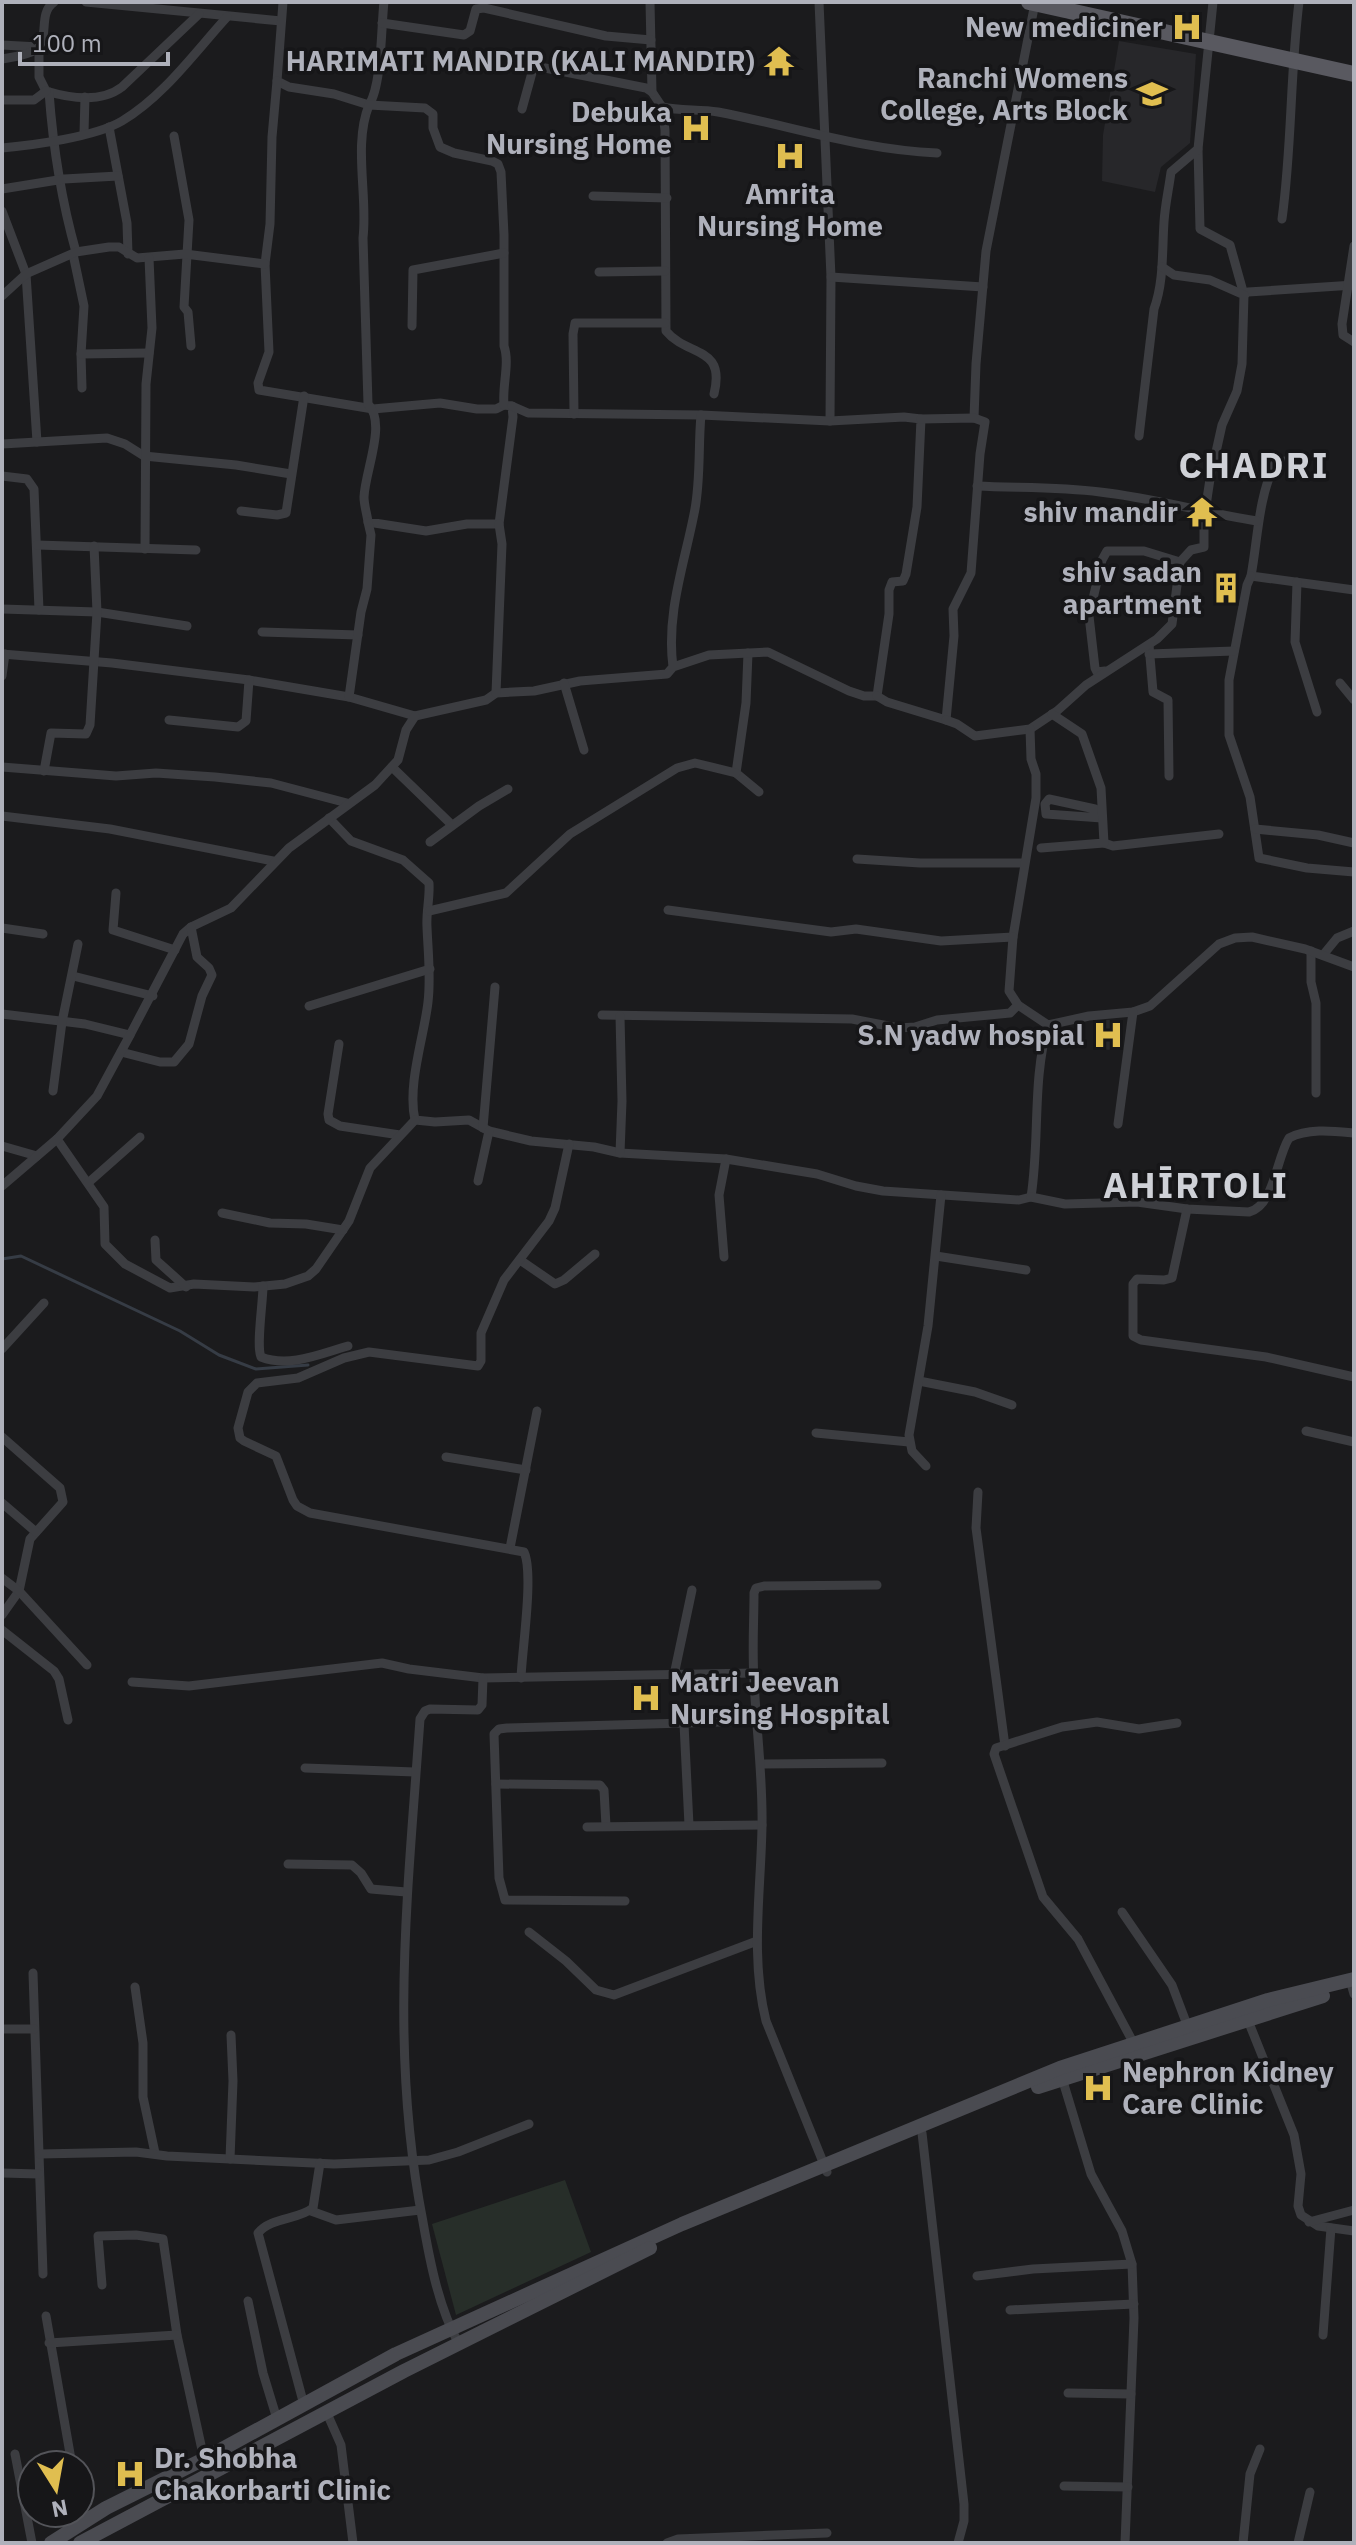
<svg xmlns="http://www.w3.org/2000/svg" width="1356" height="2545" viewBox="0 0 1356 2545" font-family="'IBM Plex Sans',sans-serif">
<style>
.built{fill:#27272a}
.green{fill:#272e29}
.lines{fill:none;stroke-linecap:round;stroke-linejoin:round}
.stream{stroke:#363c45;stroke-width:3}
.minor{stroke:#3c3d41;stroke-width:9}
.secondary{stroke:#4a4b51;stroke-width:14}
.primary{stroke:#595960;stroke-width:16}
.labels{text-anchor:middle;stroke-width:7;stroke-linejoin:round;paint-order:stroke}
.poi-label{font-size:28px;font-weight:bold;fill:#afb1bb;stroke:#161618;text-anchor:end}
.district-label{font-size:36px;font-weight:bold;letter-spacing:2px;fill:#cfd1d7;stroke:#161618}
</style>
<rect width="100%" height="100%" fill="#1b1b1d"/>
<g class="built">
<path d="M1119,41L1196,54L1190,143L1161,167L1155,192L1102,181L1103,135Z"/>
<path d="M1103,1020H1119L1111,1050L1097,1049Z"/>
</g>
<path class="green" d="M565,2180L591,2252L456,2315L432,2224Z"/>
<g class="lines">
<path class="stream" d="M2,1259L21,1256L180,1331L219,1355L256,1369L308,1365"/>
<g class="minor">
<path d="M86,2L281,21"/>
<path d="M283,2L277,81L289,87L334,94L369,105C382,85 381,27 384,2"/>
<path d="M650,2L652,92L662,107L665,130L666,331C687,357 726,345 714,394"/>
<path d="M819,2L831,277L830,421"/>
<path d="M382,23L464,35L470,31L476,9L484,8L606,36L651,40"/>
<path d="M2,45L39,47V77L46,91C69,98 101,103 122,87L199,14"/>
<path d="M2,59C12,57 26,56 35,50C51,39 37,14 54,2"/>
<path d="M277,81L272,137L270,224L265,264L269,352L258,383L259,390L373,409L440,403L477,409H496L504,405"/>
<path d="M49,92C53,147 61,199 76,252"/>
<path d="M2,100H34L46,91"/>
<path d="M369,105L425,108L433,114V128L440,147L454,153L492,161L498,164L501,172L504,235V346C510,363 502,386 504,405L512,406L513,417L499,524H467L426,531L368,522C367,514 364,505 364,497C365,471 387,423 368,404L363,238C368,196 353,145 369,105Z"/>
<path d="M662,107C680,111 699,109 718,112C791,126 862,150 937,153"/>
<path d="M522,109L533,69L540,67L646,88L652,92"/>
<path d="M109,127L127,223L128,254"/>
<path d="M84,133L85,97"/>
<path d="M174,136L189,220L184,307L188,312L191,346"/>
<path d="M2,148C34,145 95,137 122,121C164,96 195,52 227,17"/>
<path d="M1198,149L1200,229L1230,245L1244,295L1248,292L1354,285"/>
<path d="M2,189L64,179L118,176"/>
<path d="M593,196L667,198"/>
<path d="M2,211L26,274L37,442"/>
<path d="M1282,219C1292,147 1290,74 1299,2"/>
<path d="M1354,246L1342,324L1343,335L1354,342"/>
<path d="M73,254L84,306L81,354L82,388"/>
<path d="M599,272L665,271"/>
<path d="M831,277L983,287"/>
<path d="M2,296L26,274L76,252L109,247H119L137,258L185,254L265,264"/>
<path d="M412,326L413,270L504,253"/>
<path d="M81,354L149,353"/>
<path d="M512,406L528,413L701,415"/>
<path d="M574,414L573,334L575,323H665"/>
<path d="M974,418L976,364L986,251L1035,3"/>
<path d="M1139,436L1154,309C1164,282 1162,251 1164,222C1165,205 1169,188 1171,172L1198,149L1213,2"/>
<path d="M2,444L107,438L125,444L144,456L236,465L291,474"/>
<path d="M1296,459L1275,463C1258,499 1258,538 1251,576L1354,590"/>
<path d="M2,476L27,479L34,489L39,610"/>
<path d="M977,486C1018,488 1060,487 1100,492C1154,498 1205,513 1257,521"/>
<path d="M241,511L277,515L286,513L304,396"/>
<path d="M37,545L196,550"/>
<path d="M145,549L146,384L152,328L149,258"/>
<path d="M1251,576L1247,585L1229,680V735L1250,797L1259,858L1307,868L1354,872"/>
<path d="M1297,582L1295,642L1317,712"/>
<path d="M2,609L97,612L187,626"/>
<path d="M262,632L358,635"/>
<path d="M1149,645L1153,692L1168,700L1169,776"/>
<path d="M748,653L746,703L736,773L759,792"/>
<path d="M2,654L112,663L249,680L349,697L415,716L486,700L496,693L534,691L580,681L667,674L673,667C666,614 684,565 694,514C701,482 698,447 701,415L830,421L904,417L921,419L917,507L906,574L903,581L892,582L889,590V614L877,696H864L849,691L768,652L709,655L673,667"/>
<path d="M1149,654L1234,651"/>
<path d="M1105,671L1097,672L1095,668L1089,616L1102,560L1107,551H1144L1180,562"/>
<path d="M2,676L5,654"/>
<path d="M564,683L584,750"/>
<path d="M1340,683L1354,700"/>
<path d="M496,693L502,544L499,524"/>
<path d="M877,696L887,702L946,720L954,636L953,609L971,573L980,454L985,422L974,418L921,419"/>
<path d="M349,697L361,612L367,589L371,535L368,522"/>
<path d="M169,720L238,727L246,721L249,680"/>
<path d="M946,720L957,724L975,736L1030,729L1057,711L1086,685L1157,639L1172,624L1180,562L1191,550L1204,547V519L1210,479L1222,425L1237,391L1242,364L1244,295L1210,280L1174,275L1162,267"/>
<path d="M2,767L116,776L156,773L215,777L271,783L347,803"/>
<path d="M392,767L452,825"/>
<path d="M44,771L51,733L86,734L90,725L97,612L94,546"/>
<path d="M1049,799L1095,809L1102,818L1046,814L1045,804Z"/>
<path d="M2,816L110,829L273,861"/>
<path d="M329,818L351,841L403,860L429,883C430,898 426,912 427,927C428,952 431,977 428,1002C424,1037 407,1085 415,1120L435,1122L469,1120L489,1131L531,1141L594,1147L620,1153L726,1159L817,1174L856,1186L883,1191L1019,1200L1031,1197C1040,1140 1032,1080 1048,1025"/>
<path d="M1255,829L1318,835L1354,843"/>
<path d="M430,842L479,806L508,789"/>
<path d="M1104,843L1113,846L1219,834"/>
<path d="M1041,848L1104,843L1101,788L1082,734L1052,714"/>
<path d="M857,859L920,863H1024"/>
<path d="M116,893L113,930L175,950"/>
<path d="M668,910L831,932L856,929L941,941L1013,937L1036,798V774L1031,759L1030,729"/>
<path d="M429,911L506,893L570,834L677,768L695,763L736,773"/>
<path d="M2,928L43,934"/>
<path d="M1311,951V982L1316,1003V1093"/>
<path d="M1323,955L1337,938L1354,931"/>
<path d="M73,976L153,996"/>
<path d="M1018,1005L1048,1025L1089,1016L1133,1012L1150,1006L1219,944L1235,938L1252,937L1305,949L1354,967"/>
<path d="M309,1006L430,969"/>
<path d="M2,1014L85,1024L130,1035L183,934L191,927L231,908L289,848L375,785L398,760L406,730L415,716"/>
<path d="M602,1015L852,1019L899,1028L915,1027L937,1020L1010,1013L1018,1005L1009,991L1013,937"/>
<path d="M620,1016L622,1101L620,1153"/>
<path d="M339,1044L328,1114L329,1120L340,1126L400,1135"/>
<path d="M121,1052L160,1062H174L189,1044L202,996L212,975L209,968L197,957L191,927"/>
<path d="M53,1091L62,1022L78,944"/>
<path d="M1118,1124L1133,1012"/>
<path d="M483,1128L495,987"/>
<path d="M57,1139L104,1207L105,1244L125,1264L170,1288L194,1284L254,1287L285,1284L308,1276L316,1269L349,1221L370,1168L415,1120"/>
<path d="M2,1146L37,1156"/>
<path d="M478,1181L489,1131"/>
<path d="M88,1183L140,1137"/>
<path d="M2,1186L57,1139L97,1096L130,1035"/>
<path d="M1031,1197L1065,1204L1137,1202L1187,1209L1249,1212C1274,1206 1276,1159 1289,1138C1308,1128 1333,1131 1354,1133"/>
<path d="M1187,1209L1172,1278L1164,1280L1137,1279L1133,1284V1336L1141,1340L1266,1357L1354,1377"/>
<path d="M222,1213L270,1223L306,1224L343,1230"/>
<path d="M155,1240L156,1260L186,1287"/>
<path d="M936,1256L1026,1270"/>
<path d="M724,1257L719,1195L726,1159"/>
<path d="M520,1260L555,1284L564,1280L595,1254"/>
<path d="M263,1286C263,1302 256,1346 261,1357C289,1368 320,1354 348,1346"/>
<path d="M2,1349L44,1303"/>
<path d="M919,1381L975,1392L1012,1405"/>
<path d="M1306,1431L1354,1442"/>
<path d="M816,1433L909,1442"/>
<path d="M2,1437L60,1488L63,1502L30,1539L19,1591L2,1615"/>
<path d="M446,1457L526,1470"/>
<path d="M926,1466L912,1451L909,1435L928,1326L941,1195"/>
<path d="M978,1492L976,1528L1005,1746"/>
<path d="M2,1503L36,1532"/>
<path d="M510,1548L537,1411"/>
<path d="M2,1578L19,1591L87,1665"/>
<path d="M2,1630L54,1671L59,1679L68,1720"/>
<path d="M674,1675L692,1590"/>
<path d="M521,1678C522,1650 534,1573 524,1552L310,1513L297,1506L293,1500L276,1456L244,1441L240,1438L238,1428L248,1392L257,1383L298,1378L344,1358L369,1352L478,1366L481,1361V1333L504,1280L549,1221L555,1208L569,1144"/>
<path d="M132,1682L189,1686L382,1663L409,1669L483,1678L754,1673"/>
<path d="M684,1724L689,1825"/>
<path d="M761,1764L882,1763"/>
<path d="M305,1768L415,1772"/>
<path d="M496,1784L600,1785L604,1790L606,1826"/>
<path d="M587,1827L762,1825"/>
<path d="M288,1864L352,1865L361,1873L371,1889L406,1892"/>
<path d="M625,1901L505,1900L499,1878L494,1734L499,1729L507,1728L756,1721"/>
<path d="M1122,1912L1172,1985L1189,2030"/>
<path d="M529,1932L566,1961L596,1990L614,1995L757,1941"/>
<path d="M33,1973L43,2274"/>
<path d="M135,1987L143,2043V2097L155,2153"/>
<path d="M1352,1987L1354,1994"/>
<path d="M1247,2018L1294,2135L1301,2174L1298,2206L1301,2215L1318,2226L1354,2231"/>
<path d="M2,2029H34"/>
<path d="M1134,2044L1078,1939L1043,1897L994,1754L996,1748L1062,1727L1097,1722L1139,1729L1177,1723"/>
<path d="M1062,2078L1091,2174L1122,2231L1132,2264L1134,2318L1125,2543"/>
<path d="M922,2133L964,2504V2521L958,2543"/>
<path d="M40,2154L136,2152L167,2156L334,2164L429,2160L458,2152L529,2124"/>
<path d="M230,2159L233,2081L231,2035"/>
<path d="M827,2172L766,2021C750,1957 761,1891 762,1826C763,1776 756,1728 754,1679C752,1650 754,1621 754,1593L756,1588L764,1586L877,1585"/>
<path d="M2,2173L39,2174"/>
<path d="M311,2211L336,2220L420,2210"/>
<path d="M1309,2222L1354,2210"/>
<path d="M977,2276L1033,2269L1132,2264"/>
<path d="M102,2285L98,2236L136,2235L163,2239L177,2335L204,2459L210,2473"/>
<path d="M248,2301L263,2373L277,2419"/>
<path d="M1010,2310L1134,2304"/>
<path d="M46,2316L72,2465"/>
<path d="M1323,2335L1331,2228"/>
<path d="M49,2343L177,2335"/>
<path d="M459,2344C439,2309 430,2262 423,2222C389,2049 408,1892 420,1719L425,1711L430,1709L478,1710L482,1705L483,1678"/>
<path d="M1068,2393L1131,2394"/>
<path d="M304,2405L258,2233C271,2217 298,2220 313,2208L320,2163"/>
<path d="M326,2411L341,2445L353,2543"/>
<path d="M15,2454L32,2543"/>
<path d="M1064,2486L1128,2487"/>
<path d="M667,2543L678,2539L827,2533"/>
<path d="M1243,2543L1250,2474L1260,2449"/>
<path d="M1298,2543L1310,2492"/>
</g>
<g class="secondary">
<path d="M1038,2087L1323,1996"/>
<path d="M51,2543L106,2508L204,2459L396,2354L682,2224L1060,2068L1268,2000L1354,1979"/>
<path d="M80,2543L404,2371L650,2248"/>
</g>
<path class="primary" d="M1029,2L1354,74"/>
</g>
<defs>
<g id="hospital-bare" transform="scale(2.4)"><path d="M-5-5h3v3.5h4V-5h3V5h-3V1.5h-4V5h-3Z" fill="#e0be50" stroke="#161618" stroke-width="2.5" paint-order="stroke"/></g>
<g id="temple-bare" transform="scale(2.4)"><path d="M0-6L5-2H3V0L6.5 2.5H4V6H1.5V3h-3V6H-4V2.5H-6.5L-3 0V-2H-5Z" fill="#e0be50" stroke="#161618" stroke-width="2.5" paint-order="stroke"/></g>
<g id="university-bare" transform="scale(2.4)"><path d="M0-5L7-2L0 1L-7-2ZM-4 1L0 2.5L4 1V4Q0 6-4 4Z" fill="#e0be50" stroke="#161618" stroke-width="2.5" paint-order="stroke"/></g>
<g id="building-bare" transform="scale(2.4)"><path d="M-4-6H4V6H1V3H-1V6H-4ZM-2.5-4.3h1.7v1.8h-1.7ZM.8-4.3h1.7v1.8H.8ZM-2.5-1h1.7V.8h-1.7ZM.8-1h1.7V.8H.8Z" fill="#e0be50" stroke="#161618" stroke-width="2.5" paint-order="stroke"/></g>
</defs>
<g fill-rule="evenodd">
<use href="#hospital-bare" x="1187" y="27"/>
<use href="#temple-bare" x="779" y="61"/>
<use href="#university-bare" x="1152" y="94"/>
<use href="#hospital-bare" x="696" y="128"/>
<use href="#hospital-bare" x="790" y="156"/>
<use href="#temple-bare" x="1202" y="512"/>
<use href="#building-bare" x="1226" y="588"/>
<use href="#hospital-bare" x="1108" y="1035"/>
<use href="#hospital-bare" x="646" y="1698"/>
<use href="#hospital-bare" x="1098" y="2088"/>
<use href="#hospital-bare" x="130" y="2474"/>
</g>
<g class="labels">
<g class="poi-label">
<text x="1163" y="37">New mediciner</text>
<text x="755" y="71">HARIMATI MANDIR (KALI MANDIR)</text>
<text x="1128" y="88">Ranchi Womens<tspan x="1128" dy="32">College, Arts Block</tspan></text>
<text x="672" y="122">Debuka<tspan x="672" dy="32">Nursing Home</tspan></text>
<text x="790" y="204" text-anchor="middle">Amrita<tspan x="790" dy="32">Nursing Home</tspan></text>
<text x="1178" y="522">shiv mandir</text>
<text x="1202" y="582">shiv sadan<tspan x="1202" dy="32">apartment</tspan></text>
<text x="1084" y="1045">S.N yadw hospial</text>
<text x="670" y="1692" text-anchor="start">Matri Jeevan<tspan x="670" dy="32">Nursing Hospital</tspan></text>
<text x="1122" y="2082" text-anchor="start">Nephron Kidney<tspan x="1122" dy="32">Care Clinic</tspan></text>
<text x="154" y="2468" text-anchor="start">Dr. Shobha<tspan x="154" dy="32">Chakorbarti Clinic</tspan></text>
</g>
<g class="district-label">
<text x="1254" y="478">CHADRI</text>
<text x="1196" y="1198">AHĪRTOLI</text>
</g>
</g>
<rect width="1356" height="2545" fill="none" stroke="#afb1bb" stroke-width="8"/>
<g transform="translate(56 2489) rotate(169)"><circle r="38" fill="#161618" stroke="#535459" stroke-width="2"/>
<path d="M0-6L14 30L0 20L-14 30Z" fill="#e0be50"/>
<text y="-12" font-size="22" font-weight="bold" text-anchor="middle" fill="#afb1bb">N</text>
</g>
<path d="M20 52v12h148v-12" fill="none" stroke="#afb1bb" stroke-width="4"/>
<text x="32" y="52" font-size="24" fill="#afb1bb" stroke="#161618" stroke-width="6" paint-order="stroke">100 m</text>
</svg>
